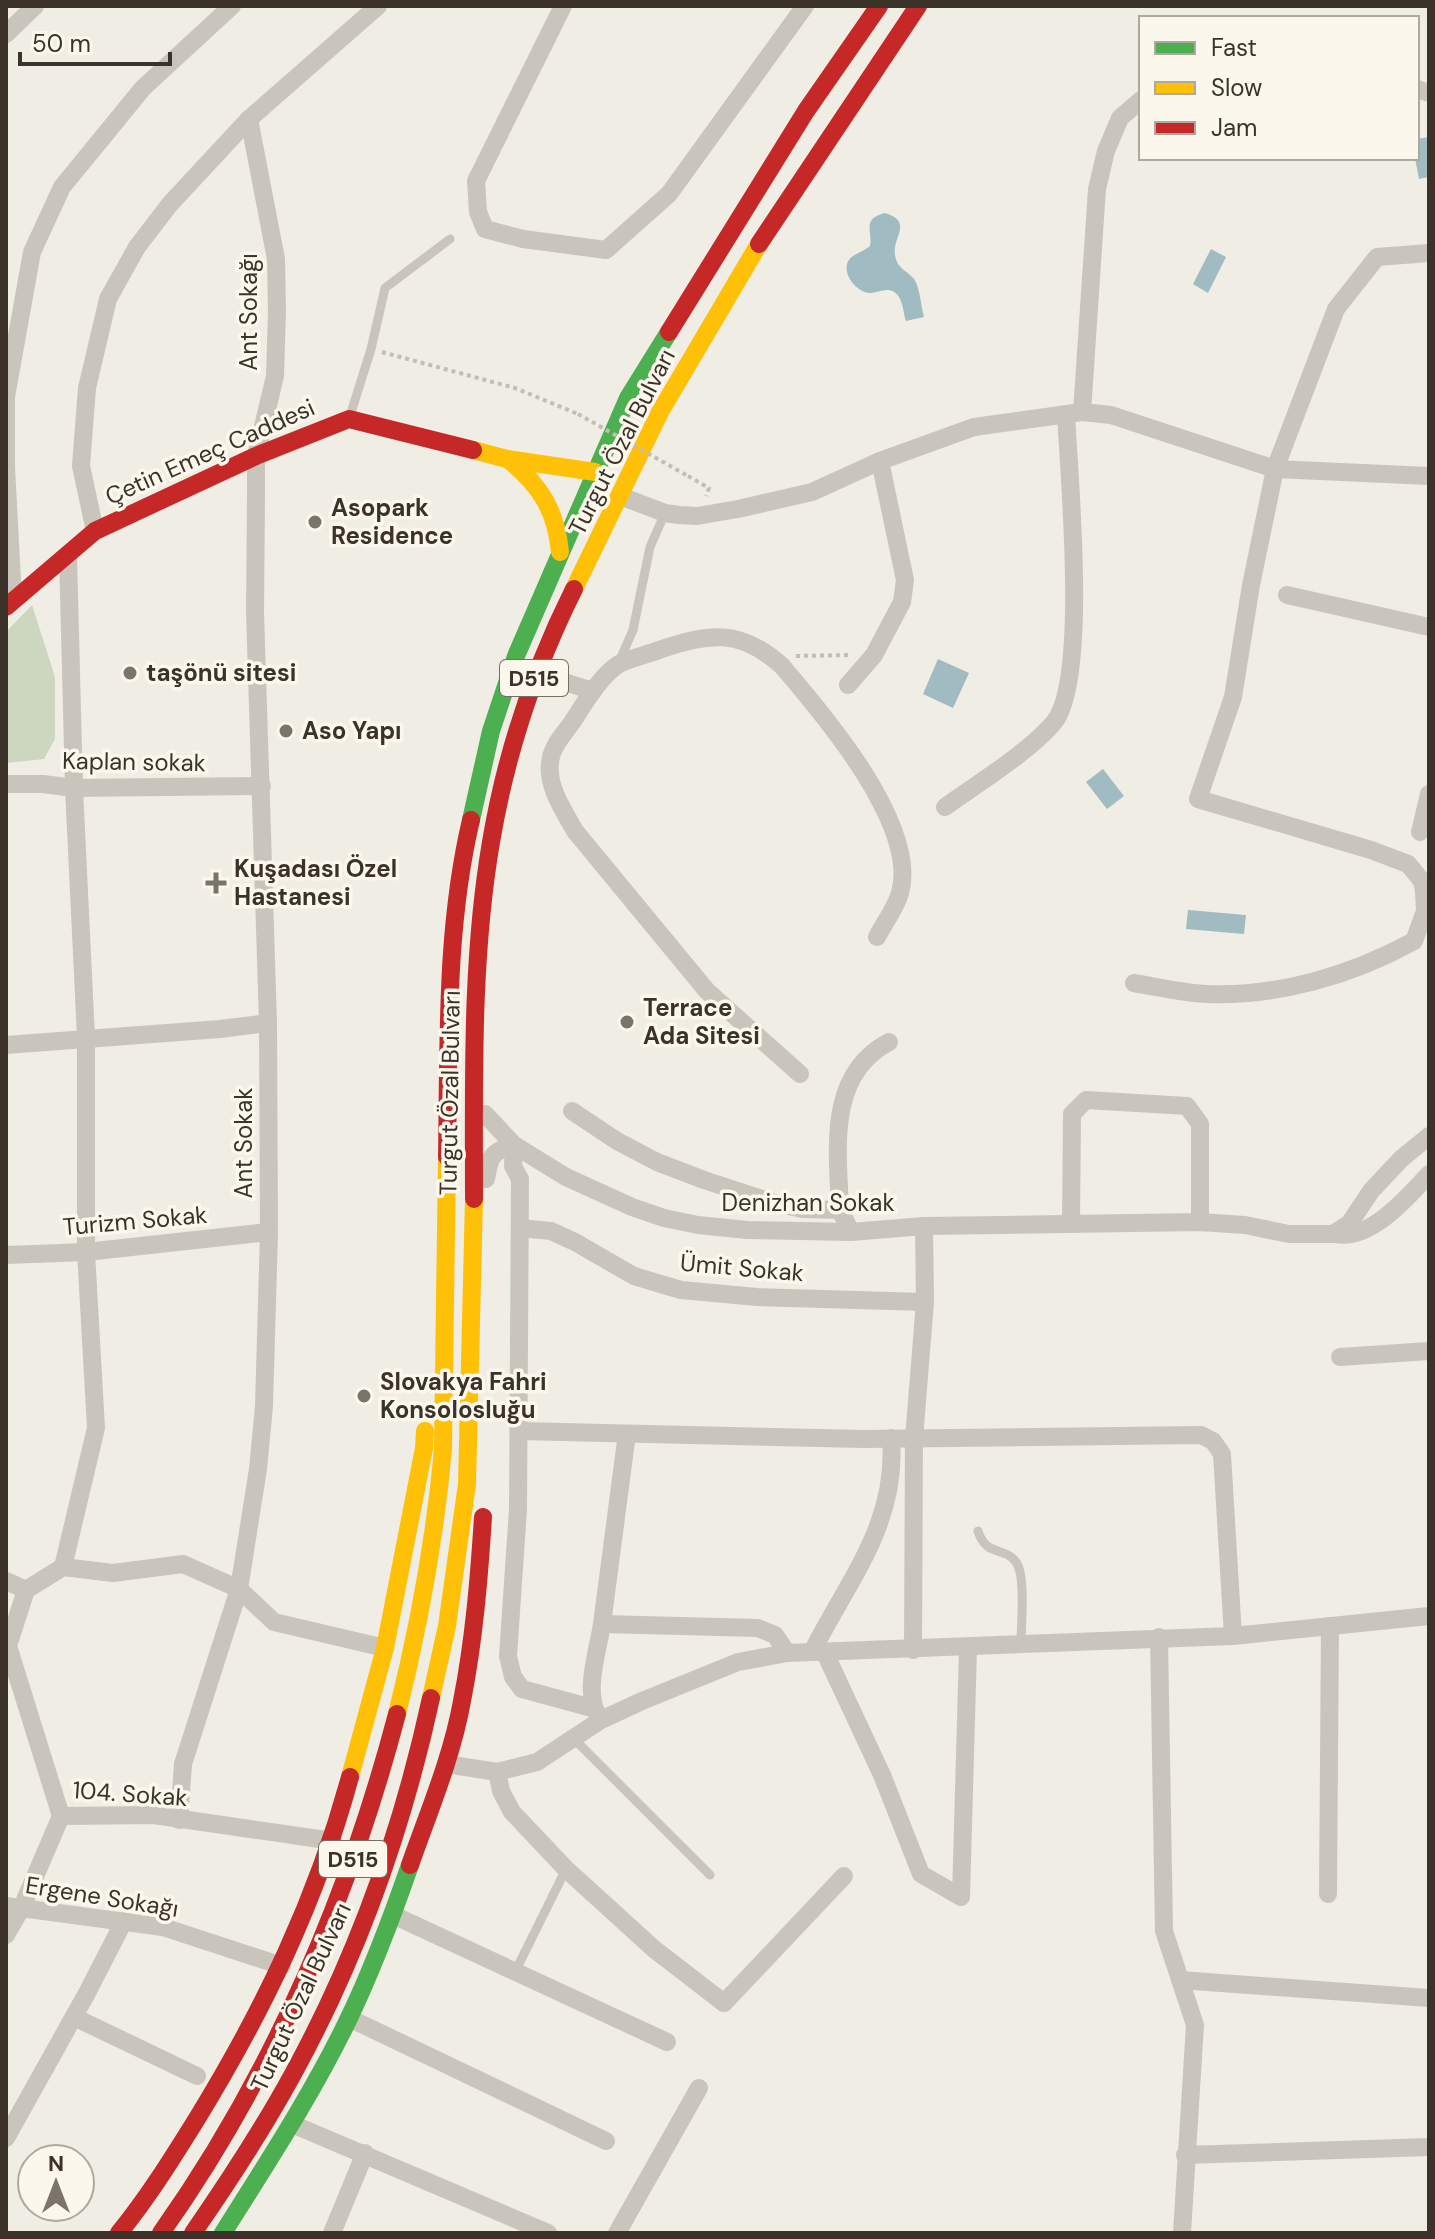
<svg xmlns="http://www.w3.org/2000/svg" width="1435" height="2239" viewBox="0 0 1435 2239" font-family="'DM Sans',sans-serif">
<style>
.green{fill:#cdd6be}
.water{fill:#a0bbc2}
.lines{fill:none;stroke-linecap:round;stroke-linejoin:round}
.path{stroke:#c2bdb5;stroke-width:4;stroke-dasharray:4 4;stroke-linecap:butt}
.lane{stroke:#c9c5bd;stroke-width:9}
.street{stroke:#c9c5bd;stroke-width:18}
.fast{stroke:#4caf50;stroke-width:18}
.slow{stroke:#ffc107;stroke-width:18}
.jam{stroke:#c62828;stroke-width:18}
.path-bridge{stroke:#c2bdb5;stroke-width:4;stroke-dasharray:4 4;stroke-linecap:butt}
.poi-dot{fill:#7a746b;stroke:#fbf7ed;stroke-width:3}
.labels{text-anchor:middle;stroke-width:7;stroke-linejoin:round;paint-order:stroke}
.shield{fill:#fbf7ed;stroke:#756e64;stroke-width:2}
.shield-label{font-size:22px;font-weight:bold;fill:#3b332a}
.street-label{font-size:24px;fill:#3b332a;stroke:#fbf7ed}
.poi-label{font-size:24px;font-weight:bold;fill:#3b332a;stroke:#fbf7ed;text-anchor:start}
</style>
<rect width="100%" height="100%" fill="#f0ede4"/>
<path class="green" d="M32,605L55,677V739L44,759L6,763V632Z"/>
<g class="water">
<path d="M1429,137V177L1419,179L1415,158L1417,139Z"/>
<path d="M885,213C914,222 892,237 895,255C897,269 907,270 914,279C920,287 921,307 924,317L906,321C903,312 903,297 894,292C886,287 878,293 870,293C854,292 837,267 853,256C859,252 864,251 870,246C873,231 861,219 885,213Z"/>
<path d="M1211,249L1226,257L1208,293L1193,284Z"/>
<path d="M938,659L969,673L953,708L923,694Z"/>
<path d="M1103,769L1124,796L1107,809L1086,782Z"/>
<path d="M1188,910L1246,915L1244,934L1186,929Z"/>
</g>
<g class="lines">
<g class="path">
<path d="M382,352L515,388L578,414"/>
<path d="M688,476L709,488L706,496"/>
<path d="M796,656L851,655"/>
</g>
<g class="lane">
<path d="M350,416L371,349L385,288L450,239"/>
<path d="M619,662L633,630L650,547L665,513"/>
<path d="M978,1531C986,1557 1004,1546 1016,1562C1026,1575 1021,1626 1021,1645"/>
<path d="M573,1738L710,1875"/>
<path d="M515,1972L566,1869"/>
</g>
<g class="street">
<path d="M563,6L476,181L478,212L485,229L523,239L606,250L669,194L805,6"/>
<path d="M6,34L35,6"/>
<path d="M1417,89L1429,93"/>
<path d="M1082,412L1097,189L1106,151L1120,118L1141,100"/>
<path d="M620,496L665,513L679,515L697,516L738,509L812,492L880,461L974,427L1082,412L1111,415L1275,469L1429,476"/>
<path d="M95,531L81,466L87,388L108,299L137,247L170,204L249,119L378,6"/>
<path d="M1287,595L1429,627"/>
<path d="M13,599L6,467V397L32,252L62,187L143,88L232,6"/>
<path d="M536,673L593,691"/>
<path d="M848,685L874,655L902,602L905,580L880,461"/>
<path d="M6,784H43L74,788L262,786"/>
<path d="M945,807C977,784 1032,750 1055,721C1088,676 1069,476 1066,414"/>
<path d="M1420,832L1429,794"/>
<path d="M1134,983C1158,987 1183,993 1207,994C1278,997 1352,975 1414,941L1425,911L1424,891L1422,881L1408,864L1371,850L1198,799L1233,697L1251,585L1275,469L1336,309L1377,257L1429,253"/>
<path d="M6,1045L220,1029L268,1023"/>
<path d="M800,1074L707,991L575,831C564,811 547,787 550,763C551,747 564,734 573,721C584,704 601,675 619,664C630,658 646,655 659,650C709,633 740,628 782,666C824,715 919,826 900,893C896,908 884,923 877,937"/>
<path d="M572,1111L617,1141L657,1162L704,1180L771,1202L802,1209L840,1210L851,1232"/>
<path d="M485,1114L514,1145L566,1177L632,1207L664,1218L698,1225L747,1230L851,1232L924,1226L1200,1222L1245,1225L1289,1234H1333L1349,1224L1371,1191L1401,1159L1429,1136"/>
<path d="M514,1145L513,1166L520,1179L518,1509L508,1656L513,1677L522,1689L592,1708"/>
<path d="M486,1179C490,1156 491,1152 514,1145"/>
<path d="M840,1210C838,1151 826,1075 889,1042"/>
<path d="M1071,1224L1072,1114L1086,1100L1187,1106L1200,1124V1222"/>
<path d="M520,1228L551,1231L575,1242L634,1276L681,1290L757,1297L925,1302"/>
<path d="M1336,1234C1370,1241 1408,1197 1429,1174"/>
<path d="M6,1255L86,1252L269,1232"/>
<path d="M1340,1357L1429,1351"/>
<path d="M519,1431L864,1439L1201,1435L1213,1441L1222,1454L1233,1636"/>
<path d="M63,1567L96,1428L86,1252V1037L74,788L68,556"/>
<path d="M6,1581L26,1590L63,1567L113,1573L183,1564L239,1589L274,1622L385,1648"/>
<path d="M26,1590L8,1646L61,1816L154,1815L333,1841"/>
<path d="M602,1624L626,1441"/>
<path d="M1159,1637L1164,1931L1195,2025L1182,2233"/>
<path d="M913,1650L914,1438L925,1302L924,1226"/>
<path d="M812,1652C848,1580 898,1524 891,1438"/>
<path d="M825,1653L882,1775L921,1874L961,1897L968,1648"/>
<path d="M599,1717C583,1694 598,1651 602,1624L758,1628L775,1635L787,1653"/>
<path d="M446,1764L497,1772L537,1762L601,1720L642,1701L738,1662L787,1653L1233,1636L1429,1616"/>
<path d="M497,1772L501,1791L512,1812L566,1869L654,1949L724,2003L844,1876"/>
<path d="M179,1820L183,1764L239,1589L258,1469L264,1406L269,1232L268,1023L255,612L256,495V456L275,376L277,311L276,259L249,119"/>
<path d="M1328,1894L1330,1626"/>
<path d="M6,1906L163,1927L282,1966"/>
<path d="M393,1915L667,2042"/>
<path d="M6,1935L22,1907L61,1816"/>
<path d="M1180,1980L1429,1998"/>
<path d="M74,2017L197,2076"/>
<path d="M349,2018L606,2141"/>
<path d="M292,2124L548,2233"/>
<path d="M6,2138L87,1993L124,1921"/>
<path d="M1185,2155L1429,2147"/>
<path d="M332,2233L365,2153"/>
<path d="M617,2233L699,2088"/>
</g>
<g class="fast">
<path d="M471,820L491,731L516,656L628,398L669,332"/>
<path d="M223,2233C267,2163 313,2093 349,2018C373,1968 392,1917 410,1865"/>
</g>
<g class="slow">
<path d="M473,450L507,459L595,472"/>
<path d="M509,460C541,486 556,511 560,552"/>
<path d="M574,589L660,412L759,244"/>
<path d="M431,1698L447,1626L467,1484L474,1199"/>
<path d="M397,1714C419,1626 435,1539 443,1449L447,1157"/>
<path d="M350,1777L385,1648L424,1448L425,1431"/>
</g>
<g class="jam">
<path d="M759,244L918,6"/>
<path d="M669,332L806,111L879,6"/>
<path d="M6,607L95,531L256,456L349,419L473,450"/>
<path d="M447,1157C449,1045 445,930 471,820"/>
<path d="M474,1199C474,1080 471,959 491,842C506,753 534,669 574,589"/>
<path d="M410,1865C429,1811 452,1757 462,1701C474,1640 479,1579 483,1517"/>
<path d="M119,2233C149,2196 173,2157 198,2117C264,2009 317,1899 350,1777"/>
<path d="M161,2233C272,2076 348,1900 397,1714"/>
<path d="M193,2233C229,2181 263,2129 293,2074C357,1957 403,1827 431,1698"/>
</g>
<path class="path-bridge" d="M578,414L688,476"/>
</g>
<g class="poi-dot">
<circle cx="315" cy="522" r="8"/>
<circle cx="130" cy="673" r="8"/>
<circle cx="286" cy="731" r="8"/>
<path d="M212 871h8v8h8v8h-8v8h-8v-8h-8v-8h8z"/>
<circle cx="627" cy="1022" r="8"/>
<circle cx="364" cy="1396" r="8"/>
</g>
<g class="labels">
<g class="shield">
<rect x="500" y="660" width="68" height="36" rx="6"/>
<rect x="319" y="1841" width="68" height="36" rx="6"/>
</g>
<g class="shield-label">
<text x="534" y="686">D515</text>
<text x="353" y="1867">D515</text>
</g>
<g class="street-label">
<text transform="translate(249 312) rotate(-90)" y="8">Ant Sokağı</text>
<text transform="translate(622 442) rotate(-63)" y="8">Turgut Özal Bulvarı</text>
<text transform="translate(210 452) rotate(-24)" y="8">Çetin Emeç Caddesi</text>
<text transform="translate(134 762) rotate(1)" y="8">Kaplan sokak</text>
<text transform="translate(450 1093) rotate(-89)" y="8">Turgut Özal Bulvarı</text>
<text transform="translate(244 1143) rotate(-90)" y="8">Ant Sokak</text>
<text x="808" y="1211">Denizhan Sokak</text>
<text transform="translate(135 1221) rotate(-5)" y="8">Turizm Sokak</text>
<text transform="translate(742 1268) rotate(5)" y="8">Ümit Sokak</text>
<text transform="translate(130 1794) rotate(4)" y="8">104. Sokak</text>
<text transform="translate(102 1897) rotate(9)" y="8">Ergene Sokağı</text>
<text transform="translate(301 1997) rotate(-65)" y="8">Turgut Özal Bulvarı</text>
</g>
<g class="poi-label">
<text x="331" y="516">Asopark<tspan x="331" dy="28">Residence</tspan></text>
<text x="146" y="681">taşönü sitesi</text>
<text x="302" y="739">Aso Yapı</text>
<text x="234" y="877">Kuşadası Özel<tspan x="234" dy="28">Hastanesi</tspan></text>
<text x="643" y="1016">Terrace<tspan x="643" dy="28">Ada Sitesi</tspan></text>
<text x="380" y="1390">Slovakya Fahri<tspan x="380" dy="28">Konsolosluğu</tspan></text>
</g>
</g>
<rect width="1435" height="2239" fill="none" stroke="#3b332a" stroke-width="16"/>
<rect x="1139" y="16" width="280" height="144" fill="#fbf7ed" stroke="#aea99f" stroke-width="2"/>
<rect x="1155" y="42" width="40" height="12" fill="#4caf50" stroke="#aea99f" stroke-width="2"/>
<text x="1211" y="56" font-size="24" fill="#3b332a">Fast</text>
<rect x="1155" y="82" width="40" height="12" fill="#ffc107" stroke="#aea99f" stroke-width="2"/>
<text x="1211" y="96" font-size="24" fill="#3b332a">Slow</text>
<rect x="1155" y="122" width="40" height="12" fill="#c62828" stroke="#aea99f" stroke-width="2"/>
<text x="1211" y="136" font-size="24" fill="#3b332a">Jam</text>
<g transform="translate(56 2183)"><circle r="38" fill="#fbf7ed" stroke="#aea99f" stroke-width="2"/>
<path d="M0-6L14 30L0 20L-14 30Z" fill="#7a746b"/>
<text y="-12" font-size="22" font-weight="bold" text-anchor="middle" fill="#3b332a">N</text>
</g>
<path d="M20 52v12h150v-12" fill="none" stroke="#3b332a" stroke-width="4"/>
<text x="32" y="52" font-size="24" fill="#3b332a" stroke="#fbf7ed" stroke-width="6" paint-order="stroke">50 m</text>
</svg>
